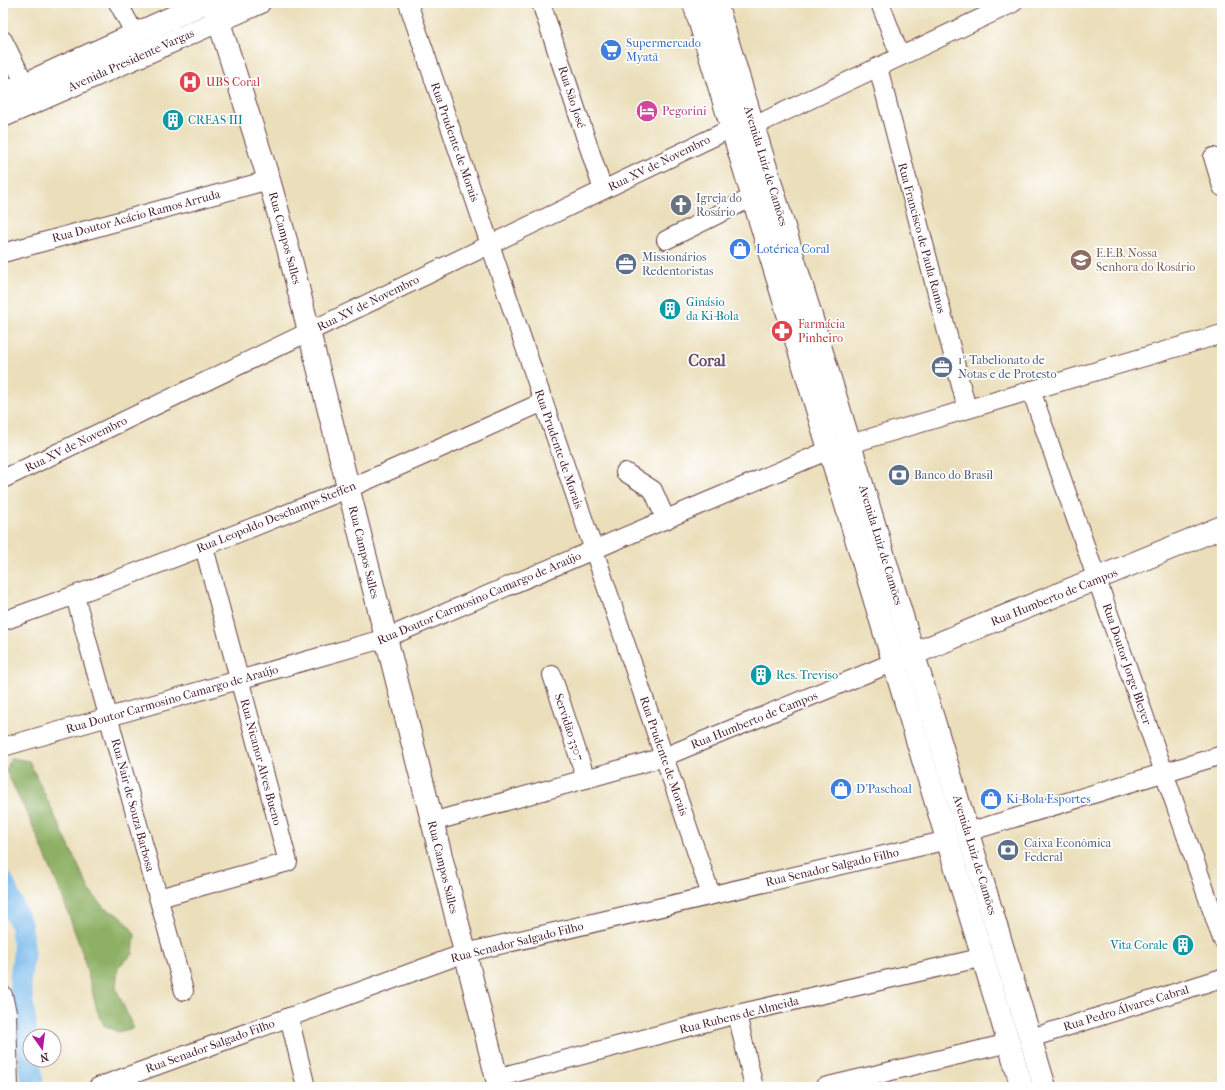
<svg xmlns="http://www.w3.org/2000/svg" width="1225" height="1090" viewBox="0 0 1225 1090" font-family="'IM FELL French Canon',serif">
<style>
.forest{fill:#8db065;stroke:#6c6848}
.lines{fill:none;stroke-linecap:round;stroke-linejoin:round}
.river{stroke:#74b7ea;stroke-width:22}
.minor-casing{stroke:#623c41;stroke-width:20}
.major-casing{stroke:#623c41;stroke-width:24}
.path{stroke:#623c41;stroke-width:2;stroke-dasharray:3 3;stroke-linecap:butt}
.minor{stroke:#fff;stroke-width:18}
.major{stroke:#fff;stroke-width:22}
.labels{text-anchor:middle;stroke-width:3.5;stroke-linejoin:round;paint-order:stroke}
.shop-label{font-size:12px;fill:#366cbe;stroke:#fff;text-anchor:start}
.street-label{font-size:12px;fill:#4a1f2b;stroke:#fff}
.health-label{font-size:12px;fill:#be3a42;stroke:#fff;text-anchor:start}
.hotel-label{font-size:12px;fill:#b23c85;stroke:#fff;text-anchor:start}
.culture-label{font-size:12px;fill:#0d838f;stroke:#fff;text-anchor:start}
.worship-label{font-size:12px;fill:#5b616d;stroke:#fff;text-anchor:start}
.education-label{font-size:12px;fill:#785e54;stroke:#fff;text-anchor:start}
.service-label{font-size:12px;fill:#4e5e75;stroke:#fff;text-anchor:start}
.district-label{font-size:16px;font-weight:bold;fill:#6c496b;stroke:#fff}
</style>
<rect width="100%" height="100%" fill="#fff"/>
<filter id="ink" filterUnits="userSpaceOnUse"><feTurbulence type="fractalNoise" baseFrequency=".025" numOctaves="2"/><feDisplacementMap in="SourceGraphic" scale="8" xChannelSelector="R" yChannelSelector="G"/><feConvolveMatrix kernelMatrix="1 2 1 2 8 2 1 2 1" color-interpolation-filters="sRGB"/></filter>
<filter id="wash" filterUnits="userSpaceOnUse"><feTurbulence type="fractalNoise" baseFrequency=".012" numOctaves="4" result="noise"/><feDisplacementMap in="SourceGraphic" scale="16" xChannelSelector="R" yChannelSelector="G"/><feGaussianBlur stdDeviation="0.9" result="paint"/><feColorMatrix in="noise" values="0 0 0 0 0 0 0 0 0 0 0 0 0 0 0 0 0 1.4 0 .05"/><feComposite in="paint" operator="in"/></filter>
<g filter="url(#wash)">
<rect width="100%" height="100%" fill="#ebdfbb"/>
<path class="forest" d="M11,758L29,761L90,891L104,908L122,917L135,934L133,954L118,967L116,988L133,1028L118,1032L104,1025L97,1010L83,955L61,893L32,824L6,771Z"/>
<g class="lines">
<path class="river" d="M3,882L21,926L24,951L20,980L33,1087"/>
</g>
</g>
<g filter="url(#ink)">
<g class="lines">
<g class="minor-casing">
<g id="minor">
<path d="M118,3L135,34"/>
<path d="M408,3L711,895"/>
<path d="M541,3L603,190"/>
<path d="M880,3L900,56"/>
<path d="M3,40L25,84"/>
<path d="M878,67L967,409"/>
<path d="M754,126L1013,3"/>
<path d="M1213,157L1222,187"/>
<path d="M666,240L753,197"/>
<path d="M3,253L269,180"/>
<path d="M1031,390L1222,939"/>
<path d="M850,444L1222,334"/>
<path d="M625,472L653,490L666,520"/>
<path d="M3,479L732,128"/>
<path d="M75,596L184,991"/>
<path d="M3,621C119,580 234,536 347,489C413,461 478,431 543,402"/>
<path d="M552,675L586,779"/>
<path d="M3,747L386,638L829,450"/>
<path d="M432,822L664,757L894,662"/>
<path d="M968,832L1222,755"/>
<path d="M159,898L288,862L204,547"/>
<path d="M3,995L7,1013L9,1087"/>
<path d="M737,1014L754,1087"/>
<path d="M289,1017L306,1087"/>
<path d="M1031,1038L1222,978"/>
<path d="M496,1078L737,1014L984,957"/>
<path d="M98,1087L465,953L948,840"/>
<path d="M824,1087L1009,1043"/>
</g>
</g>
<g class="major-casing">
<g id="major">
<path d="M213,3L269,180L287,244L499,1087"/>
<path d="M694,3L1022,1087"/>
<path d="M716,3L1045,1087"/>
<path d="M3,94L204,3"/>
<path d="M3,116L259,3"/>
<path d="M901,659L1222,527"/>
</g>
</g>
<path class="path" d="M3,544L6,550"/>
<use href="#minor" class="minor"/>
<use href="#major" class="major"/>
</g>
</g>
<defs>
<g id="supermarket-disc" transform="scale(1.15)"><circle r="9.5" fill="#3f7fe0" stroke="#fff"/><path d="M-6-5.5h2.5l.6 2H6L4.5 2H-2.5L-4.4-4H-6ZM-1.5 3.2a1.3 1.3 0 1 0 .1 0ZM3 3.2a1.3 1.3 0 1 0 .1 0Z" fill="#fff"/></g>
<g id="hospital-disc" transform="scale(1.15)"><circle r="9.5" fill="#e0444e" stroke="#fff"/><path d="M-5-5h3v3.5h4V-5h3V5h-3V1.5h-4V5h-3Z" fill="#fff"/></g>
<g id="hotel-disc" transform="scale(1.15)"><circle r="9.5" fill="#d1479c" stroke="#fff"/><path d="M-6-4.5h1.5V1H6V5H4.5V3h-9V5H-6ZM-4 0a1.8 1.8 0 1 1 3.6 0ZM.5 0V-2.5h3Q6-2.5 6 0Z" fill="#fff"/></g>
<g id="building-disc" transform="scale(1.15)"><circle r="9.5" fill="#0f9aa8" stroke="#fff"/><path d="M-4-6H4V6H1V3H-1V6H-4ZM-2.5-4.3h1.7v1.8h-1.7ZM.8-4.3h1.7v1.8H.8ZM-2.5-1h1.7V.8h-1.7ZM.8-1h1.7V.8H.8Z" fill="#fff"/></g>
<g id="church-disc" transform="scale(1.15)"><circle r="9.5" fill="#6b7280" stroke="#fff"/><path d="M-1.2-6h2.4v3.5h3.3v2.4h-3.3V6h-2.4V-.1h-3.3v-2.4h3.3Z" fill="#fff"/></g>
<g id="shop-disc" transform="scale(1.15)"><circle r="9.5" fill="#3f7fe0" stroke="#fff"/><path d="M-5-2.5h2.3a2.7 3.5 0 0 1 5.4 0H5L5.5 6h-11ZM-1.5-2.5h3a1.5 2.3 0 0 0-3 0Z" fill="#fff"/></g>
<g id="school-disc" transform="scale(1.15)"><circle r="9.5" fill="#8d6e63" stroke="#fff"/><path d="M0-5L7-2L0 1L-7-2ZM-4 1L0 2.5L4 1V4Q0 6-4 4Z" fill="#fff"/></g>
<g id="office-disc" transform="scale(1.15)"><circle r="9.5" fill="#5c6f8a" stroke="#fff"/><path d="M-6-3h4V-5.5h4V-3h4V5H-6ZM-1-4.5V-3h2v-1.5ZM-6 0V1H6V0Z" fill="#fff"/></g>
<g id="pharmacy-disc" transform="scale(1.15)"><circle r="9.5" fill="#e0444e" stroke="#fff"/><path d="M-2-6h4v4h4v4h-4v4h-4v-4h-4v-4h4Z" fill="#fff"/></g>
<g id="bank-disc" transform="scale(1.15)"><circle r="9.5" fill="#5c6f8a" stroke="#fff"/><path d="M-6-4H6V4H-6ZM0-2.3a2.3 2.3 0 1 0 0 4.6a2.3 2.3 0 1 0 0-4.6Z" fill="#fff"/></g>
</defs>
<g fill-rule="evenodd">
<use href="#supermarket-disc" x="611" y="50"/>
<use href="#hospital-disc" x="190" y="82"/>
<use href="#hotel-disc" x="647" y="111"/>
<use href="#building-disc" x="173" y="120"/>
<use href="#church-disc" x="681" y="205"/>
<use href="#shop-disc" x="740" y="249"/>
<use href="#school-disc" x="1081" y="260"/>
<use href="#office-disc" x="626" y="264"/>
<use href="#building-disc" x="670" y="309"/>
<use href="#pharmacy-disc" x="782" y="331"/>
<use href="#office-disc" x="942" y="367"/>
<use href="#bank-disc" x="899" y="475"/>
<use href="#building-disc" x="761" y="675"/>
<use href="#shop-disc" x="841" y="789"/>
<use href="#shop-disc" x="991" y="799"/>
<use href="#bank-disc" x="1008" y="850"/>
<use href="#building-disc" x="1183" y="945"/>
</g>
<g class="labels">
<g class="shop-label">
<text x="626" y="47">Supermercado<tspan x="626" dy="14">Myatã</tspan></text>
<text x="756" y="253">Lotérica Coral</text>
<text x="856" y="793">D'Paschoal</text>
<text x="1006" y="803">Ki-Bola Esportes</text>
</g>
<g class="street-label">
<text transform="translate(131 60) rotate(-24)" y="4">Avenida Presidente Vargas</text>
<text transform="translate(572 97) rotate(72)" y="4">Rua São José</text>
<text transform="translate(455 142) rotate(71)" y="4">Rua Prudente de Morais</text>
<text transform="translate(659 163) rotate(-26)" y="4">Rua XV de Novembro</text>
<text transform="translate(766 166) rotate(73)" y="4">Avenida Luiz de Camões</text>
<text transform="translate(136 216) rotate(-15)" y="4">Rua Doutor Acácio Ramos Arruda</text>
<text transform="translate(285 238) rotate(75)" y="4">Rua Campos Salles</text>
<text transform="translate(922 238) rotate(75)" y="4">Rua Francisco de Paula Ramos</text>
<text transform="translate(368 303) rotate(-26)" y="4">Rua XV de Novembro</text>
<text transform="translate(76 444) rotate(-26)" y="4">Rua XV de Novembro</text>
<text transform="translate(559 449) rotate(71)" y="4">Rua Prudente de Morais</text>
<text transform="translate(276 517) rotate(-22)" y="4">Rua Leopoldo Deschamps Steffen</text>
<text transform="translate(881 545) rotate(73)" y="4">Avenida Luiz de Camões</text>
<text transform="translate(364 552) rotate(76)" y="4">Rua Campos Salles</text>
<text transform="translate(1054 597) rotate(-22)" y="4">Rua Humberto de Campos</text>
<text transform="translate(479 598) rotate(-23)" y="4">Rua Doutor Carmosino Camargo de Araújo</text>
<text transform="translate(1127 664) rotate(71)" y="4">Rua Doutor Jorge Bleyer</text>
<text transform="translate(172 699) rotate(-16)" y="4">Rua Doutor Carmosino Camargo de Araújo</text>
<text transform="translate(754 720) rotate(-22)" y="4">Rua Humberto de Campos</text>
<text transform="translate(569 727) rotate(72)" y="4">Servidão 3307</text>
<text transform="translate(664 756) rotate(71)" y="4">Rua Prudente de Morais</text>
<text transform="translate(261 762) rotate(75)" y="4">Rua Nicanor Alves Bueno</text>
<text transform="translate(133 805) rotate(75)" y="4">Rua Nair de Souza Barbosa</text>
<text transform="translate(975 855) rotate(73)" y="4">Avenida Luiz de Camões</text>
<text transform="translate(443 867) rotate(76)" y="4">Rua Campos Salles</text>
<text transform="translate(832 867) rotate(-13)" y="4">Rua Senador Salgado Filho</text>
<text transform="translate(517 942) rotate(-14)" y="4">Rua Senador Salgado Filho</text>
<text transform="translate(1126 1008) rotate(-17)" y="4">Rua Pedro Álvares Cabral</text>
<text transform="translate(739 1015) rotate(-14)" y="4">Rua Rubens de Almeida</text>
<text transform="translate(210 1046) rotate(-20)" y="4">Rua Senador Salgado Filho</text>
</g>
<g class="health-label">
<text x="206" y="86">UBS Coral</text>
<text x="798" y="328">Farmácia<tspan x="798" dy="14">Pinheiro</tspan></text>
</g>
<g class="hotel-label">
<text x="662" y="115">Pegorini</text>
</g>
<g class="culture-label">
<text x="188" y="124">CREAS III</text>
<text x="686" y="306">Ginásio<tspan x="686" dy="14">da Ki-Bola</tspan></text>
<text x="776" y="679">Res. Treviso</text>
<text x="1168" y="949" text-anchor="end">Vita Corale</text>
</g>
<g class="worship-label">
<text x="696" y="202">Igreja do<tspan x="696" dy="14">Rosário</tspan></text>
</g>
<g class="education-label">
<text x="1096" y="257">E.E.B. Nossa<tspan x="1096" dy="14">Senhora do Rosário</tspan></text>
</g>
<g class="service-label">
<text x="642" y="261">Missionários<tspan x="642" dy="14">Redentoristas</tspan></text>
<text x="958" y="364">1º Tabelionato de<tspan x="958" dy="14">Notas e de Protesto</tspan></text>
<text x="914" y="479">Banco do Brasil</text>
<text x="1024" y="847">Caixa Econômica<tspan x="1024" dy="14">Federal</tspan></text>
</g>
<g class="district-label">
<text x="707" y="366">Coral</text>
</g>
</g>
<rect width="1225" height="1090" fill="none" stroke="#fff" stroke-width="16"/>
<g transform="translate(42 1048) rotate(166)"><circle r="19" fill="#ffffff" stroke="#b7a5aa"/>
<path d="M0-3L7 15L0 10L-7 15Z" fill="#b5179e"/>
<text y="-6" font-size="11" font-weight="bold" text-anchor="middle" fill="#4a1f2b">N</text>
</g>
</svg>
